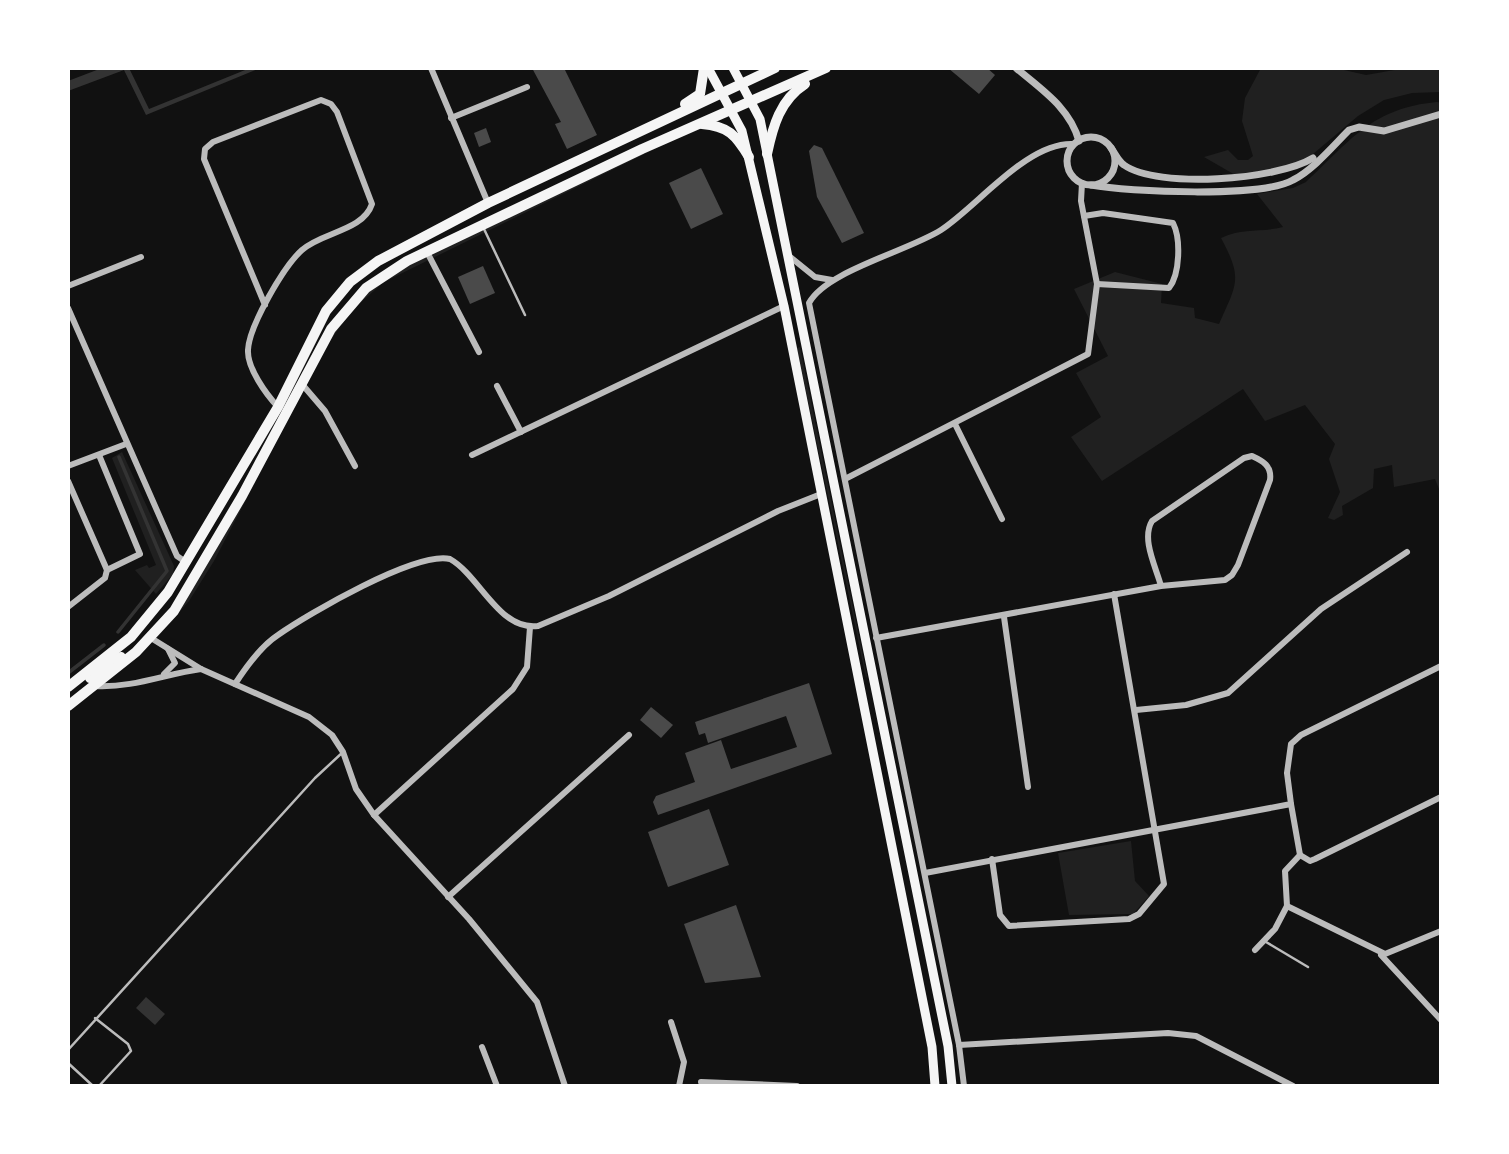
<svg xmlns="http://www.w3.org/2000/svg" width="1509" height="1154" viewBox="0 0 1509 1154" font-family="'Asap Condensed',sans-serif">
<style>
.green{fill:#202020}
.water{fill:#333}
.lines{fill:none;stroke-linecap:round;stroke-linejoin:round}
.stream{stroke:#333;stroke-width:3.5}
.building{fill:#4a4a4a}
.service{stroke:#bcbcbc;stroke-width:2.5}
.minor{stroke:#bcbcbc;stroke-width:6}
.tertiary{stroke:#bcbcbc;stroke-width:7}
.secondary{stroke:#f5f5f5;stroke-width:9}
.primary{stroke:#f5f5f5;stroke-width:10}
</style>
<rect width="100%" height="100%" fill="#111"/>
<g class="green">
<path d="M1261,68H1335L1366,75L1406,68H1441V92L1412,93L1384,100L1358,116L1300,165L1237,176L1204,157L1228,150L1238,160H1248L1253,156L1242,121L1245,98Z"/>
<path d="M1437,102L1441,103V494L1435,479L1394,487L1392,465L1374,469L1373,488L1342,506L1343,515L1334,520L1328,518L1340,492L1329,459L1335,444L1305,405L1265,421L1243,389L1102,481L1071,437L1101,417L1076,373L1108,356L1074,289L1115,272L1162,284L1161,303L1194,308L1195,318L1219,324C1237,283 1243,279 1221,238C1243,227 1260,233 1283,227L1257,194L1293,188L1306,182C1351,140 1372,108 1437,102Z"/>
<path d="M680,133L681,136L384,282L352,310L327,345L214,561L189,601L155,640L144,636C213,568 252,479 297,395C313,366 327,334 349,309C384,267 438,252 485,229C550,197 615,165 680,133Z"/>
<path d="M800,347L867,676L866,678L797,348Z"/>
<path d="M122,452L174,566L173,574L156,594L135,570L147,565L149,568L156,565L112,458Z"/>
<path d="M1131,841L1135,881L1149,896L1133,914L1069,915L1058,853Z"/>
</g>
<g class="water">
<path d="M102,68H129L149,109L250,68H260L146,115L124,70L68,91V81Z"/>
<path d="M146,997L165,1014L155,1025L136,1008Z"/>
</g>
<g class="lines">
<g class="stream">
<path d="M118,632L167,571L119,457"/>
<path d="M68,673L104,645"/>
</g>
</g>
<g class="building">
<path d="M532,68H564L597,135L567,149L555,124L561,122Z"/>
<path d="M948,68H987L995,75L979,94Z"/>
<path d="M486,128L491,142L479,147L474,133Z"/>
<path d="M814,145L822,148L864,233L842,243L817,197L809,151Z"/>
<path d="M701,168L723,214L691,229L669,183Z"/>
<path d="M483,266L495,293L470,304L458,277Z"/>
<path d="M809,683L832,754L658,815L653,802L656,796L695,782L685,753L721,740L731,769L797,747L786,716L708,743L705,733L699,735L695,722Z"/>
<path d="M651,707L673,725L661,738L640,720Z"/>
<path d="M709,809L729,865L668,887L648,832Z"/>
<path d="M736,905L761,977L705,983L684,924Z"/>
</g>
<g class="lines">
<g class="service">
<path d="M484,229L525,315"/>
<path d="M1266,942L1308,967"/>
<path d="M95,1018L128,1044L131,1051L99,1086"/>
<path d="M68,1050L315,778L343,752"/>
<path d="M68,1063L93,1086"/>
</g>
<g class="minor">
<path d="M431,68L488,203"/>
<path d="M451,118L527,87"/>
<path d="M1084,216L1103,213L1173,223C1181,239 1180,274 1169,288L1097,284"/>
<path d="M427,252L479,352"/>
<path d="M789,256L815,277L832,280"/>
<path d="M68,286L141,257"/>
<path d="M265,305L204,159L205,149L213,142L321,100L331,104L337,112L372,204C363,231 322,232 302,250C284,266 249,326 248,350C247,368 266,394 278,407"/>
<path d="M68,308L177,556L187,563"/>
<path d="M301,383L325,411L355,466"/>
<path d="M497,386L521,432"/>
<path d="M955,424L1002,519"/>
<path d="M99,455L140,554L107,570"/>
<path d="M472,455L784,306"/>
<path d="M68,466L126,444"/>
<path d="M845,479L1088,354L1097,284L1081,201L1082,183"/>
<path d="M68,481L107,570L105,578L68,607"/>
<path d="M1004,617L1028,787"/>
<path d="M151,638L201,669L309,717L332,735L343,752L356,789L374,815L469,919L537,1002L565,1086"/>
<path d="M876,638L1161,586L1225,580L1232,575L1238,565L1270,480C1272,466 1263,461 1252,456L1244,458L1152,521C1141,539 1156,567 1161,586"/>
<path d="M164,674L175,663L168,649"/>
<path d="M235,684C246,667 261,646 278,635C308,614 416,551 450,559C480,576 499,631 538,626L609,596L778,511L821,494"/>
<path d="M95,686C133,688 165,674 201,669"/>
<path d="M1136,710L1186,705L1228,693L1321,609L1407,552"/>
<path d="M1291,804L1300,855"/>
<path d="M374,815L513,689L527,667L530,627"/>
<path d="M1300,855L1285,871L1287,906L1385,954L1441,931"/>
<path d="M1300,855L1310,861L1315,859L1441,797"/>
<path d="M992,859L1000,915L1009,926L1129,919L1139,914L1164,884L1114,594"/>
<path d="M925,873L1291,804L1287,773L1291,744L1301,735L1441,666"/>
<path d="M448,897L629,735"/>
<path d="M1255,950L1275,929L1287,906"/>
<path d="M1381,955L1441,1020"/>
<path d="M671,1022L684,1062L679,1086"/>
<path d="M959,1045L1168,1033L1196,1036L1293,1086"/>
<path d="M482,1047L497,1086"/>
<path d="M701,1082L797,1086"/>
<path d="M964,1086L959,1045L809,303C826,271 908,251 941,230C979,205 1028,141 1074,144"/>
</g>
<g class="tertiary">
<path d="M1016,68C1042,90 1070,108 1079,141"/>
<circle cx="1091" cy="161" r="24"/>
<path d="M1111,148C1115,153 1118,161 1124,165C1158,189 1277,180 1313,158"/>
<path d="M1091,185C1129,192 1262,198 1293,180C1313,170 1333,146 1349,130L1359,127L1384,131L1441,114"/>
</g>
<g class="secondary">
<path d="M708,68L742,131L784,306L932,1047L935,1086"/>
<path d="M733,68L760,119L948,1046L952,1086"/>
</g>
<g class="primary">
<path d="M685,104L700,94L704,68"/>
<path d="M702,124C728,126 736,135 749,157"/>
<path d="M767,154C773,126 780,100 805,84"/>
<path d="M90,678L121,657"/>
<path d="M68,687L131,637L168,592L278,407L326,311L350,282L378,261L488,203L775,68"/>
<path d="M68,706L136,652L174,611L242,496L331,329L366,288L407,261L642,149L826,68"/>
</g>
</g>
<rect width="1509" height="1154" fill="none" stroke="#ffffff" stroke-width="140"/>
</svg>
